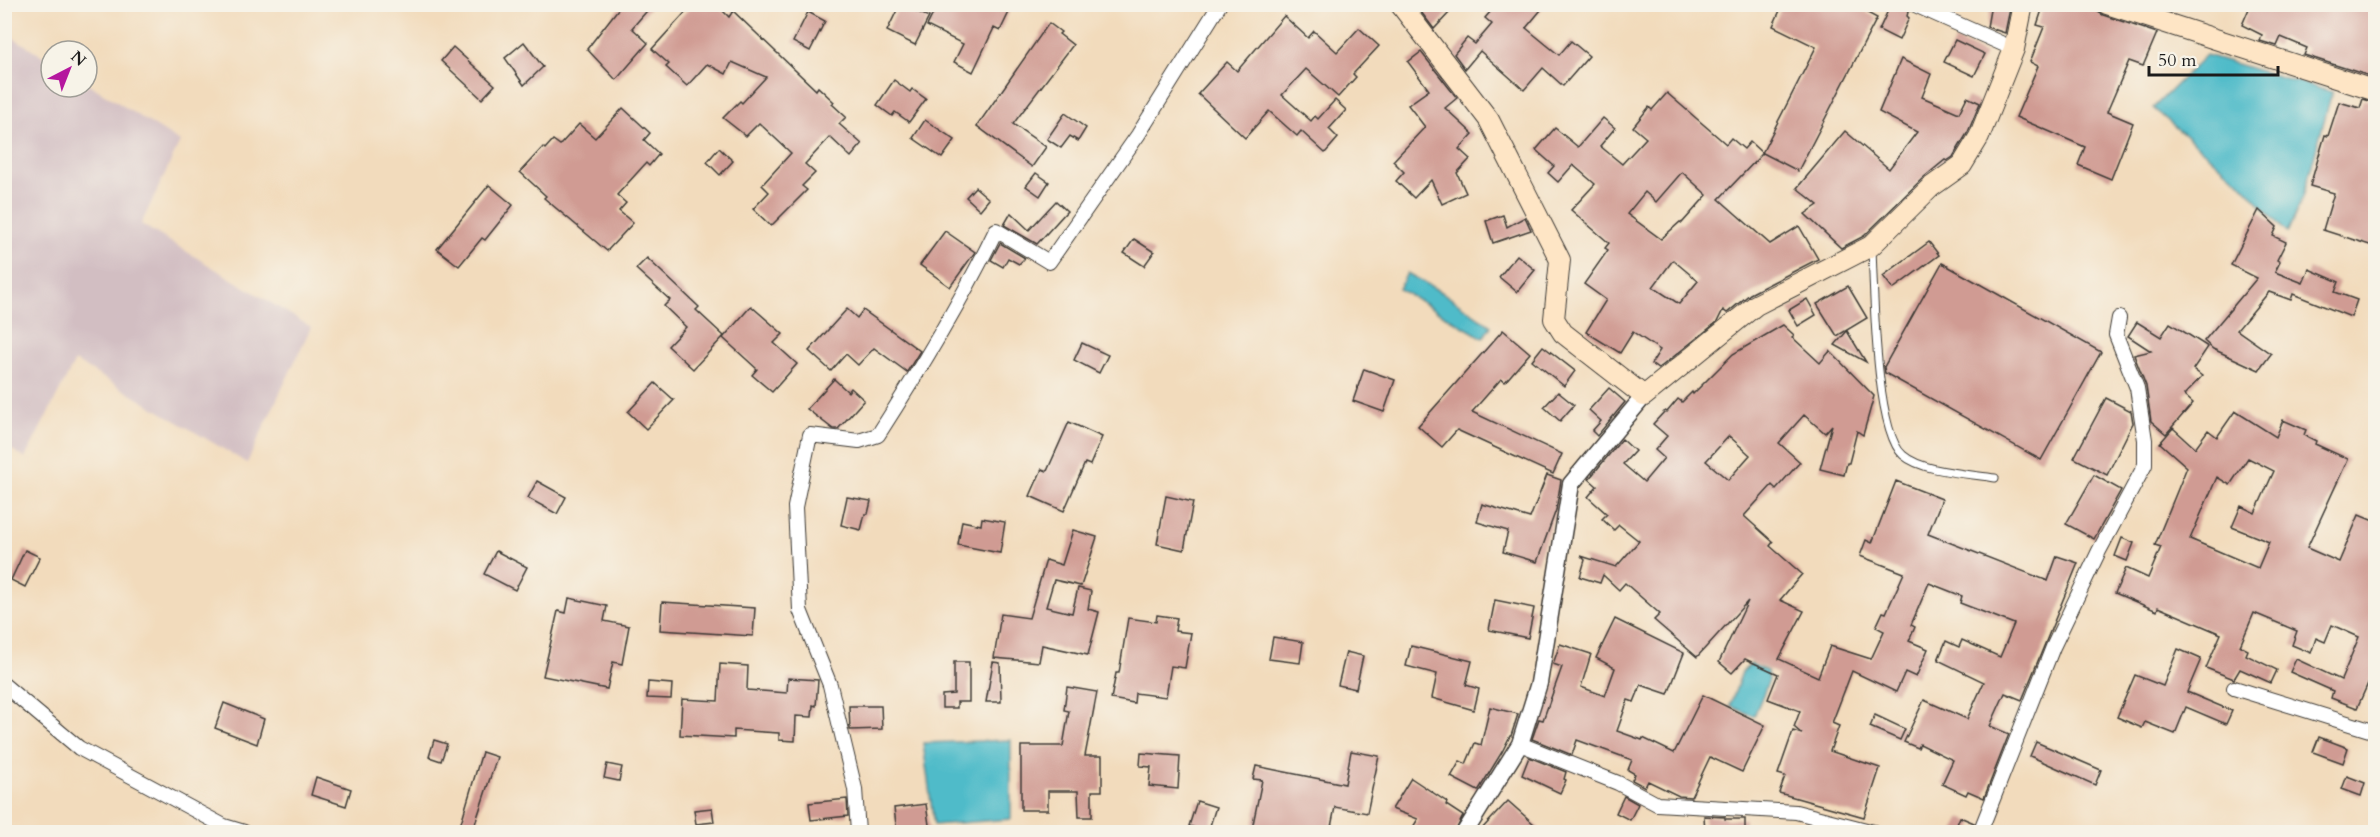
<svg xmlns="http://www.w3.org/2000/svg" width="2380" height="837" viewBox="0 0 2380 837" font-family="Cardo,serif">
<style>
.industrial{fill:#d2bec2}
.water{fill:#4fbbc9;stroke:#366c72;stroke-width:1.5}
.building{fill:#d09b93;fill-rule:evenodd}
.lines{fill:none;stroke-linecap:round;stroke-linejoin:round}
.service-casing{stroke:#3c3934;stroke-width:9}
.minor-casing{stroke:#3c3934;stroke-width:16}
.tertiary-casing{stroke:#3c3934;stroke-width:19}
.secondary-casing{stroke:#3c3934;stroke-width:22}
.service{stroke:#fff;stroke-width:7}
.minor{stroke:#fff;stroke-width:14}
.tertiary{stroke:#fff;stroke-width:16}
.secondary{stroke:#fee5c5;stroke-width:20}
</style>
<rect width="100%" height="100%" fill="#f7f3e8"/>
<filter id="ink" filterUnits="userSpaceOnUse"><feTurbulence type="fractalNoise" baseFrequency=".0167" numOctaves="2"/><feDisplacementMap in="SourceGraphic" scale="12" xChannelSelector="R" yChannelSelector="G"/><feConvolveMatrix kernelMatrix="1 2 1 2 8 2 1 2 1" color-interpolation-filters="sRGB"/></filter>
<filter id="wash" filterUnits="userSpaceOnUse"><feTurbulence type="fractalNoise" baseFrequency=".008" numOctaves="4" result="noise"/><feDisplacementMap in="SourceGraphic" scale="24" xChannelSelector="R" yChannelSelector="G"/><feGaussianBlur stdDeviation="1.35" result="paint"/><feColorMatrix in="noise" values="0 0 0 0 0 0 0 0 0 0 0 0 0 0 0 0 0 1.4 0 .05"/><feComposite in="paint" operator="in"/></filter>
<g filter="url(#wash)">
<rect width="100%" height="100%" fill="#f2dbbc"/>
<path class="industrial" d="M4,32L51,61V87H87V83L180,142L141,224L311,327L247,463L75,361L25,458L5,445Z"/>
<g class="water">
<path d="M2206,55L2332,92L2303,197L2287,233L2242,184L2153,108Z"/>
<path d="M1407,273L1443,293L1491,326L1483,338L1399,289Z"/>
<path d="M1751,664L1767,671L1769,680L1754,716L1730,706L1742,672Z"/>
<path d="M1011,740V819L934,825L923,743Z"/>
</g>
<g id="blocks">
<g class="building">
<path d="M622,4H653L632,28L648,43L616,80L587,49Z"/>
<path d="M693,4H716L729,17L733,11L816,90L818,87L834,102L832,104L846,117L839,124L862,144L851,157L830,137L805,164L815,173L802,186L807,190L771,226L753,209L769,192L762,185L791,153L759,123L746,136L723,118L740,101L742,103L766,77L732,62L726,74L707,64L687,86L666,67L669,64L652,49Z"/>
<path d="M900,4L929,17L915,45L887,31Z"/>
<path d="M938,4H1013L1000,31L994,28L973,72L954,62L963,44L927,26Z"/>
<path d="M1422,4H1442L1450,12L1434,29L1418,8Z"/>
<path d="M1497,4H1546L1526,28L1559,55L1571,41L1589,56L1563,86L1543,68L1524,90L1480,51L1465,69L1454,54L1467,38L1475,44L1492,24L1485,18Z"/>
<path d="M1783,4H1851L1877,18L1798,171L1763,153L1719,199L1770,244L1799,226L1818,259L1750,294L1727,313L1723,310L1717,322L1658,369L1651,364L1660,350L1633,332L1620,353L1586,332L1606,300L1584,284L1608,250L1605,248L1609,243L1571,210L1595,184L1573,165L1558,182L1548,173L1554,166L1536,150L1555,128L1578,147L1603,118L1615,128L1600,146L1622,164L1646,138L1633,127L1649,107L1652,110L1667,93L1726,144L1731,138L1744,149L1750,142L1762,153L1816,47L1773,26ZM1682,172L1707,195L1682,223L1680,222L1661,239L1627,214L1645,192L1656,202ZM1673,260L1698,281L1679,304L1653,287Z"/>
<path d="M1891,4H1904L1908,12L1907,16L1909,18L1899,40L1879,30Z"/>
<path d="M1991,4H2011L2005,33L1987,27Z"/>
<path d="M2044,4H2095L2098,12L2103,15L2157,33L2143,66L2129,61L2107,112L2133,123L2111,179L2078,165L2085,147L2016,117L2038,66L2030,62L2044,27L2037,25Z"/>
<path d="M2251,4H2376V78L2304,55L2307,48L2281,37L2277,46L2260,41L2262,35L2242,25Z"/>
<path d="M808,12L825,21L810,51L793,42Z"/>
<path d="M1284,16L1308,38L1314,31L1337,52L1359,28L1379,46L1353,74L1356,77L1338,97L1306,69L1282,95L1311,121L1315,116L1318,119L1335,100L1346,110L1329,129L1338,138L1325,153L1301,131L1297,136L1269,111L1245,138L1198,94L1227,62L1237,71Z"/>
<path d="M1049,23L1061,32L1059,34L1073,45L1013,124L1046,147L1032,167L977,126Z"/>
<path d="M1955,40L1985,54L1974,76L1944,62Z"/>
<path d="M524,42L543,67L524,85L505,58Z"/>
<path d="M453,47L495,85L482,99L441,61Z"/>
<path d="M1421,52L1457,98L1445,108L1473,134L1459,149L1470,159L1457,173L1466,193L1442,204L1431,180L1414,198L1396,181L1404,172L1393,161L1425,127L1408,105L1429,90L1408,62Z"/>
<path d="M1901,59L1931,74L1922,97L1959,113L1967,97L1980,103L1968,132L1953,157L1947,161L1945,160L1923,178L1864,236L1841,248L1805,214L1818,205L1797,188L1845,131L1889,169L1917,132L1879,112Z"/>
<path d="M894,80L910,92L912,89L926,99L909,122L895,112L892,116L877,105Z"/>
<path d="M2363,99L2376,103V247L2323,230L2334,193L2310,186L2325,135L2328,136L2339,102L2360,108Z"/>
<path d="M623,108L650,133L644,140L659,154L649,166L646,163L617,195L626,203L619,211L633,223L607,251L544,198L546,196L520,172L543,147L545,149L553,140L560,145L579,124L595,138Z"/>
<path d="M1065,113L1086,128L1078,141L1070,136L1061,148L1047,139Z"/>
<path d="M925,120L955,140L942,158L913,138Z"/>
<path d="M719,148L733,161L720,175L707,162Z"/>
<path d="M1036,173L1049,182L1040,196L1026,186Z"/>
<path d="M489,185L513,205L485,240L482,238L459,266L437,249Z"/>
<path d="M975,187L989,199L980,210L966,197Z"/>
<path d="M1056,201L1067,211L1037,244L1004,225L1011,213L1029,230Z"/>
<path d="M2259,210L2277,227L2273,236L2286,242L2277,260L2280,262L2275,272L2303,283L2309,269L2339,282L2335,292L2357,300L2351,317L2293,294L2291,300L2269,292L2237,330L2271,354L2259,370L2213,349L2204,341L2257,278L2231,265Z"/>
<path d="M1503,215L1507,227L1525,217L1531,230L1493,243L1486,221Z"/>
<path d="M945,231L975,252L950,287L920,265Z"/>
<path d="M1134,239L1154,252L1144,266L1124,253Z"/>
<path d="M1929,242L1939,255L1893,289L1883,276Z"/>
<path d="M1000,243L1025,258L1019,264L1008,258L1003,267L991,260Z"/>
<path d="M1517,255L1535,270L1517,292L1499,277Z"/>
<path d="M647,258L699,307L696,310L724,336L693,369L668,346L686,327L664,306L670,300L636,269Z"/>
<path d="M1942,263L2101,352L2041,460L1885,373L1884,367Z"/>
<path d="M1848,286L1867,318L1837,336L1817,304Z"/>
<path d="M1807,299L1816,315L1798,326L1789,310Z"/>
<path d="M751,306L783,334L774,343L797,364L772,392L752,375L757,369L723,338Z"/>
<path d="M847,309L857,318L863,310L920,351L907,372L874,348L858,365L846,354L831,371L809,351Z"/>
<path d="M2137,322L2161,337L2170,323L2208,347L2193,369L2202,376L2184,395L2193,403L2166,434L2151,421L2146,386L2134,355L2151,351L2128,336Z"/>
<path d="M1783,325L1794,335L1792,337L1820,363L1830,351L1874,396L1863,435L1857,431L1849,463H1847L1844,475L1820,469L1832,425L1825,433L1804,415L1779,443L1800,462L1776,489L1772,485L1744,516L1773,542L1770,546L1802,574L1780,600L1804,611L1779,659L1818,677L1830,646L1871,659L1884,631L1876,627L1883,612L1886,613L1904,573L1860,556L1866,540L1872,543L1896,481L1942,499L1928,534L2048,581L2057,556L2078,563L2022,700L2005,693L1990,726L2009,734L1984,798L1968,791L1966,795L1942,784L1953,760L1920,744L1918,748L1904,742L1924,700L1967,719L1984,682L1938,660L1946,641L1959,647L1962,640L2000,657L2014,624L1960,603L1962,596L1929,583L1911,625L1915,627L1909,641L1928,649L1916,677L1905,672L1896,692L1852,671L1832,723L1839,726L1830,751L1880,768L1864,817L1779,793L1785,776L1778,774L1793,731L1802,734L1794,727L1800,711L1768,699L1778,674L1745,659L1732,673L1719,662L1748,601L1697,657L1654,620L1660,614L1625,583L1619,590L1603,575L1600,583L1580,577L1585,560L1581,556L1616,567L1639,541L1619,525L1614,530L1602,519L1607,514L1588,497L1597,486L1589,479L1622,439L1635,451L1623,464L1644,482L1664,458L1655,450L1667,436L1653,424L1665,411L1667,412L1678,399L1682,402L1692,392L1693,394L1733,354ZM1729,436L1750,455L1728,480L1706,461Z"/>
<path d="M1503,330L1530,353L1505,382L1501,379L1472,412L1562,454L1553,474L1457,430L1442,447L1418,426Z"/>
<path d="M1847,331L1866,362L1835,345Z"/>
<path d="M1082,343L1108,355L1099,373L1074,360Z"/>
<path d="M1543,346L1575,371L1564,386L1532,360Z"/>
<path d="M1364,369L1395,380L1384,412L1353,401Z"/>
<path d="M834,379L848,392L851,388L864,400L838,429H833L807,409Z"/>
<path d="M655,383L674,400L646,429L628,412Z"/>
<path d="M1609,388L1625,402L1597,436L1592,431L1601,421L1589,410Z"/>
<path d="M1558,392L1574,405L1560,421L1544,407Z"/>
<path d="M2106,398L2131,411L2133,423L2107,475L2074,458Z"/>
<path d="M2235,411L2276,437L2283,420L2306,430L2304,435L2316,441L2315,444L2348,459L2307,548L2339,562L2359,515L2376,522V681L2370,679L2357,708L2331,698L2333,691L2290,672L2296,659L2341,680L2359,637L2332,625L2325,642L2316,638L2311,653L2292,645L2297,631L2254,613L2240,646L2248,650L2246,655L2277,670L2271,683L2240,669L2234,679L2206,668L2221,634L2158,607L2157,611L2115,593L2126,568L2148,578L2161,547L2155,545L2187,467L2160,443L2173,428L2195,448L2208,430L2217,437ZM2248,458L2274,471L2255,513L2241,506L2232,527L2269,542L2258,568L2190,539L2217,477L2230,485Z"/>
<path d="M1069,422L1102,437L1090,465L1085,463L1064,511L1030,496L1042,469L1047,471Z"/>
<path d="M1547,475L1561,480L1556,510L1537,562L1503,552L1508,531L1477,522L1482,504L1530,518Z"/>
<path d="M2094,475L2121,490L2094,539L2066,524Z"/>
<path d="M537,481L566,497L557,514L528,498Z"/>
<path d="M1166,496L1193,502L1184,550L1157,544Z"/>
<path d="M847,497L871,501L868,514H865L861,530L841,525Z"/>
<path d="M982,518L1005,522L1000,553L958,545L962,521L981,525Z"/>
<path d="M1073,530L1097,537L1081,586L1054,580L1046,607L1072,613L1078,588L1091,591L1088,609L1099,612L1088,655L1042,645L1039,662L994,658L1001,614L1029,618L1046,560L1062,565Z"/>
<path d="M2122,538L2134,543L2127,561L2115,556Z"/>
<path d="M25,550L40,557L25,587L11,580Z"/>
<path d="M496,551L527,567L515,590L484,574Z"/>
<path d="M569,598L607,606L604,621L629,626L622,664L613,662L607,689L543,676L558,611L566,613Z"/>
<path d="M1495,600L1534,608L1528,638L1489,630Z"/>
<path d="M662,602L755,608L753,636L660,630Z"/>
<path d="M1157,615L1177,618L1175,631L1191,633L1185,668L1171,666L1166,697L1135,693L1134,703L1111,699L1116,673H1119L1128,618L1156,622Z"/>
<path d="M1615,619L1684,653L1668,694L1641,685L1634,702L1628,700L1617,731L1642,740L1643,738L1674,753L1703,695L1765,725L1742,772L1710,757L1691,797L1679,796L1648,781L1645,787L1632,780L1635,774L1628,770L1632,760L1577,740L1572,755L1532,739L1539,719L1543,720L1562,667L1553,664L1560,644L1591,654L1581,687L1605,696L1615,668L1596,658Z"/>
<path d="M1273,637L1303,642L1300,663L1269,659Z"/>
<path d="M1411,646L1472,661L1466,685L1479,689L1474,710L1432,698L1437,674L1406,666Z"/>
<path d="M2178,649L2201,659L2187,692L2232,711L2226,724L2186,707L2175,734L2145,722L2142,728L2117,717L2135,675L2163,686Z"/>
<path d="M1346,652L1363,656L1356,689L1338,685Z"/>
<path d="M954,662H969V702H957V708H942V695L954,694Z"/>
<path d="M993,662L1000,663L1001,702H986Z"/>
<path d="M720,664L748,666L747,690L787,693L788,678L818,680L816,706L813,705L812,717L796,716L795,741L779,740V733L734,730V738L680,735L682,699L718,701Z"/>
<path d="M648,682L672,684L671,699L647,698Z"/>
<path d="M1067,687L1097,692L1085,756H1102V791H1092V817H1079L1078,791H1048V810H1021V746H1063L1069,711L1064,710Z"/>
<path d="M224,703L264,719L257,744L215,728Z"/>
<path d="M849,706H881L882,729L850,730Z"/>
<path d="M1490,707L1518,714L1511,736H1510L1502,752L1478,791L1451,777L1460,761L1466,764L1475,743L1481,745Z"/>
<path d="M1875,715L1905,729L1900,740L1870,727Z"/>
<path d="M2319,737L2348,748L2343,763L2313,752Z"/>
<path d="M434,740L447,744L441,761L429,757Z"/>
<path d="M2036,742L2101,770L2095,785L2030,756Z"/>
<path d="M1351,751L1379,756L1367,813L1335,807L1330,832H1268L1252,829L1262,780L1253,779L1256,766L1345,784Z"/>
<path d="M482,752L497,757L473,830L460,826Z"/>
<path d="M1141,753L1180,756L1178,789L1149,786L1151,767L1140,766Z"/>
<path d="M1529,757L1566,772L1564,779L1566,780L1560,793L1522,775Z"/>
<path d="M607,764L622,767L619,781L604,778Z"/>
<path d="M2347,776L2365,783L2361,796L2342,789Z"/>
<path d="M316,777L351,789L346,806L311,795Z"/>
<path d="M1411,778L1447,802L1446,805L1463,816L1455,832H1420L1413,827L1418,819L1392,809Z"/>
<path d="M1624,796L1638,804L1630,820L1616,813Z"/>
<path d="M847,799L848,816L811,820L809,803Z"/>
<path d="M1197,801L1216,807L1208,832L1189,826Z"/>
<path d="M1508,801L1543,832H1479Z"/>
<path d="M926,804L930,832H897L894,808Z"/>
<path d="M712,808L714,822L696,824L694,810Z"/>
<path d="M1704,816L1725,817V819H1745V832H1705Z"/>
<path d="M1960,817L1974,823L1971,832H1954Z"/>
</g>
</g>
</g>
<g filter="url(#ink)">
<use href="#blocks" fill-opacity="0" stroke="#3c3934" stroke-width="1.5"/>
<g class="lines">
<g class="service-casing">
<path id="service" d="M1872,249C1874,290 1875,431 1903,455C1922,472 1970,474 1995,478"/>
</g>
<g class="minor-casing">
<g id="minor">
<path d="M1913,4L2014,49"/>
<path d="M4,685L79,748L224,826L244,832"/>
<path d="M2234,688L2376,732"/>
<path d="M1520,744L1618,783L1657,804L1796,812L1874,832"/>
<path d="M858,832L855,789L830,685L800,610L795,507L810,435L859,441L878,435C921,368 962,301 996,230L1049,262L1138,135L1220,4"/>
<path d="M1980,832L2053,647L2099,551L2145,465V440L2137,388L2116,335L2119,318"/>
</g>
</g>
<g class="tertiary-casing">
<path id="tertiary" d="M1465,832L1520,744L1539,683L1571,484L1644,396"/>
</g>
<g class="secondary-casing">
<g id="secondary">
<path d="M1400,4L1489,120L1560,260L1554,319L1563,333L1644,396L1756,305L1871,246L1931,187L1962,165L1979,137L2014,49L2023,4"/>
<path d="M2107,4L2376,91"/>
</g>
</g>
<use href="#service" class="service"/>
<use href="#minor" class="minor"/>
<use href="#tertiary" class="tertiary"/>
<use href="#secondary" class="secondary"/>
</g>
</g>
<rect width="2380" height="837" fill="none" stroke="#f7f3e8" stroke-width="24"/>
<g transform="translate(69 69) rotate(42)"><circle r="28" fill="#f7f3e8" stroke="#9f9d96" stroke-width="1.5"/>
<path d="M0-4.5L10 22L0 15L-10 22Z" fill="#b5179e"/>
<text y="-9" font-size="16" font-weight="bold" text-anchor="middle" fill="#1c1c1c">N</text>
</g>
<path d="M2149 66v9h129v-9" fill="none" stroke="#1c1c1c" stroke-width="3"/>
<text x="2158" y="66" font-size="18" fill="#1c1c1c" stroke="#f7f3e8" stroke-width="4.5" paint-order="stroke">50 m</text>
</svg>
